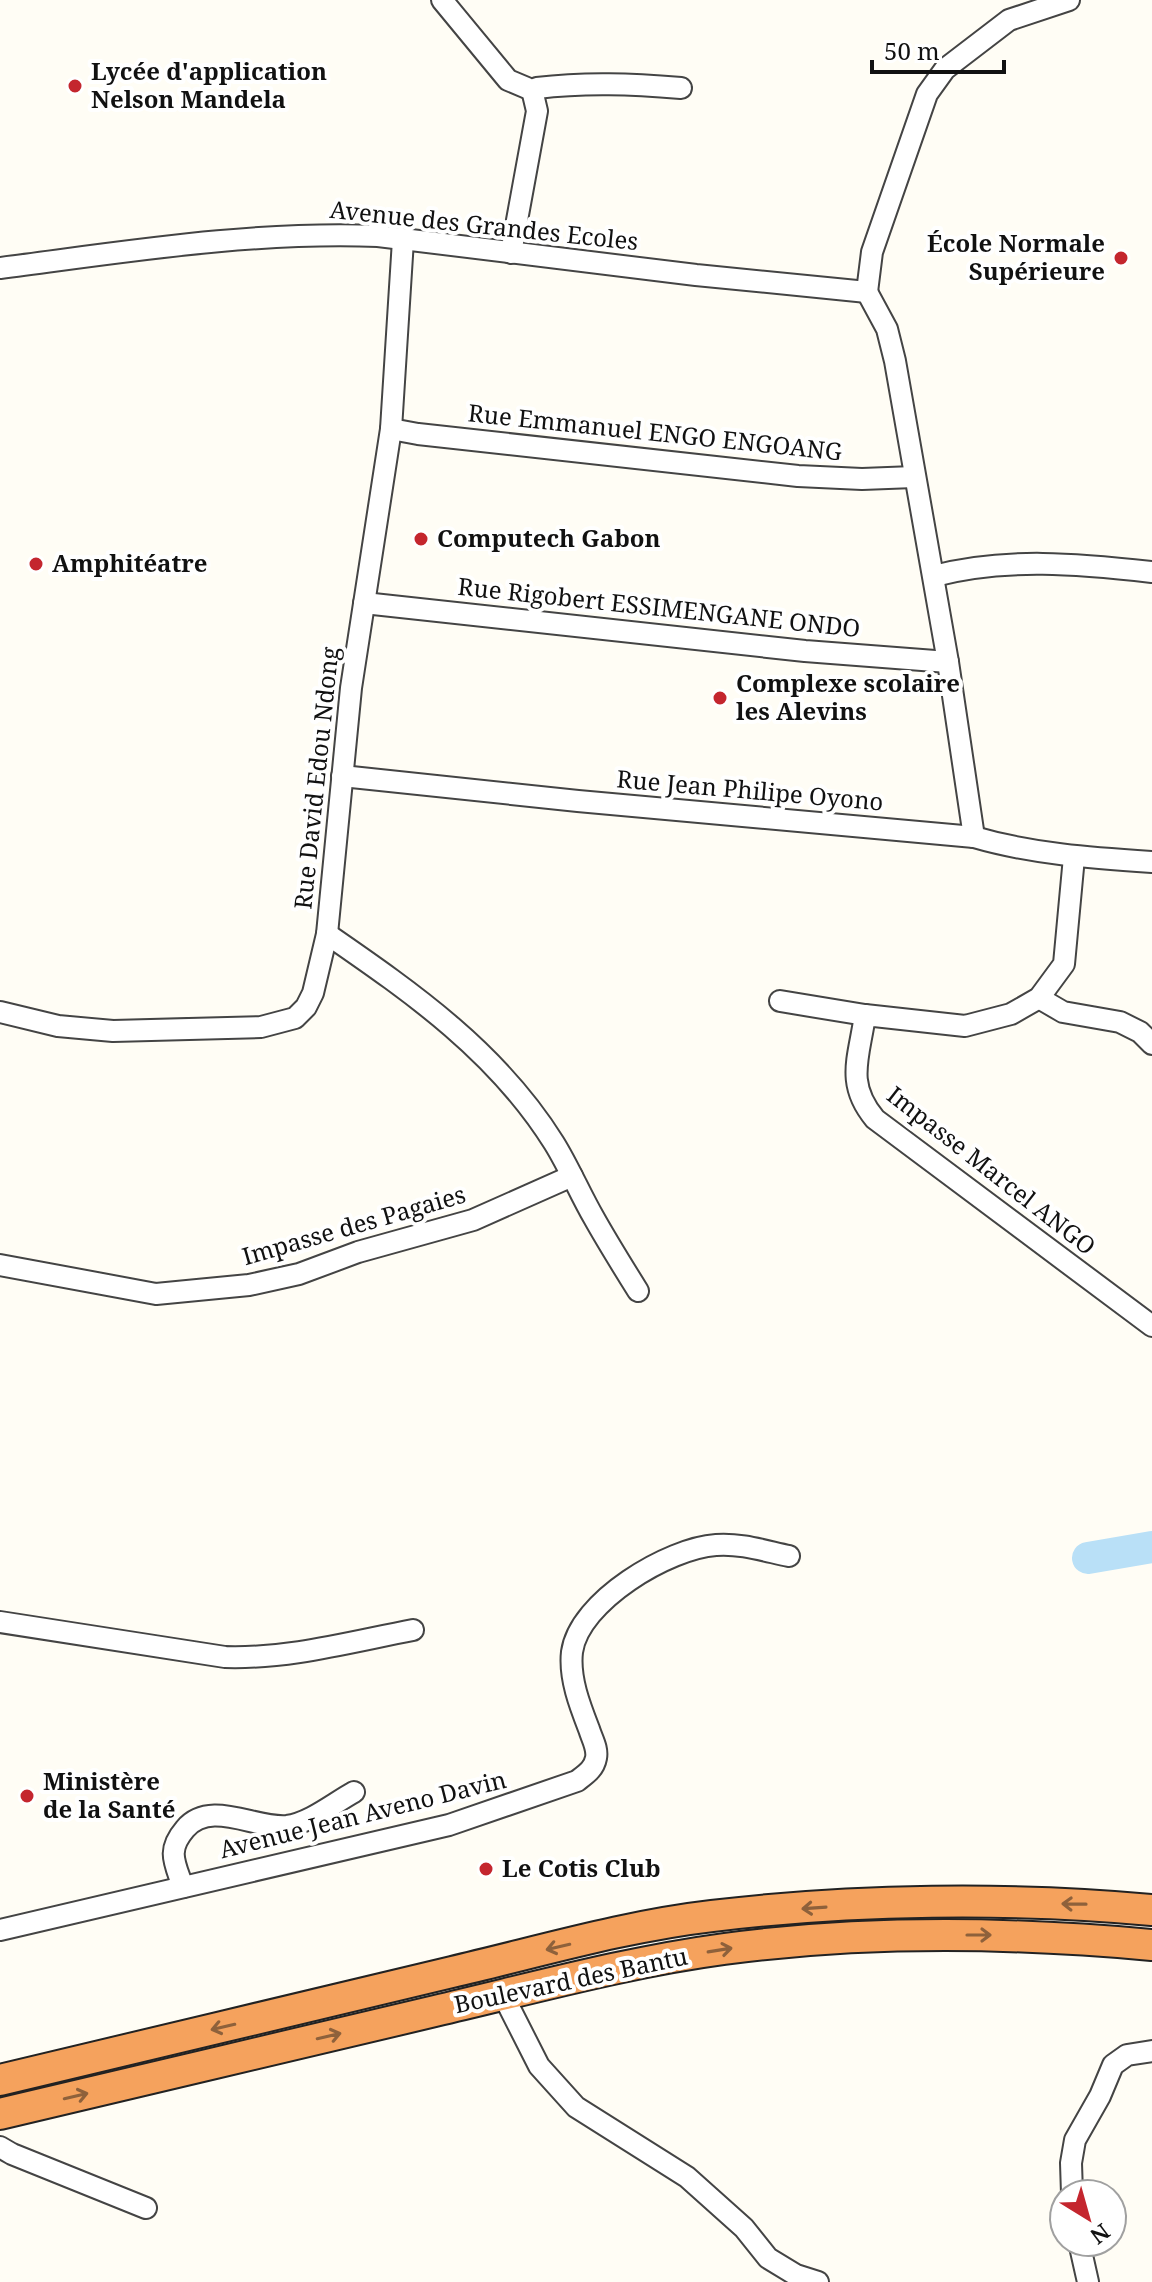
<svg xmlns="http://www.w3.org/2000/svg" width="1152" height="2282" viewBox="0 0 1152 2282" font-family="'Noto Serif',serif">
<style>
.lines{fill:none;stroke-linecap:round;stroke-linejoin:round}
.river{stroke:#b9e0f7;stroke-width:32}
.minor-casing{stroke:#444;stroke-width:24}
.highway-casing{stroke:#222;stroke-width:34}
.minor{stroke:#fff;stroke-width:20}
.highway{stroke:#f5a25d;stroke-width:30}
.oneway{stroke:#8e613b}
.poi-dot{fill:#c4262e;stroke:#fff;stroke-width:3}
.labels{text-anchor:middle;stroke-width:8;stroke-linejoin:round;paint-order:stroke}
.poi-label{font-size:24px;font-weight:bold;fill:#111;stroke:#fff;text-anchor:start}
.street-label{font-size:24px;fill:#111;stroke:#fff}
</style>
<rect width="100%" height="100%" fill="#fffdf5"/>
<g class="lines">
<path class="river" d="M1088,1558L1152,1547"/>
<g class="minor-casing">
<g id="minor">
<path d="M442,0L508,80L527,88"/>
<path d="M537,88C586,82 632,84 681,88"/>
<path d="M511,253L537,111L533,94"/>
<path d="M0,268C125,252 252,231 378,236L696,275L867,292"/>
<path d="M867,292L887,329L895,361L948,662L974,837"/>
<path d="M867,292L872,252L927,94L945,69L1009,20L1069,0"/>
<path d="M391,429L418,434L798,476L862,479L914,477"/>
<path d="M934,576C1005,557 1080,564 1152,572"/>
<path d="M364,603L805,651L948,662"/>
<path d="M342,776L578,801L974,837C1032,854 1092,858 1152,862"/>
<path d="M1074,857L1064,964L1039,998L1011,1014L965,1026L865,1015C859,1058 845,1083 875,1119L1152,1326"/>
<path d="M327,934C414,994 497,1052 554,1143C569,1167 580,1194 594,1218C608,1243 623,1267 638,1291"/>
<path d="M1039,998L1063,1012L1120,1022L1140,1032L1152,1044"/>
<path d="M780,1001L865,1015"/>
<path d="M0,1012L58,1026L113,1031L261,1027L295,1018L306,1007L313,993L327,934L351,688L391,429L403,240"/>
<path d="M0,1265L156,1294L249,1285L299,1274L358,1252L473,1220L572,1176"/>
<path d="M0,1622L225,1657C289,1659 350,1642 413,1630"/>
<path d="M183,1887C175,1863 166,1851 185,1829C210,1799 255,1829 287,1826C310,1823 334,1803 354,1792"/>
<path d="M0,1930L449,1825L577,1781C586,1774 594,1769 596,1758C598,1748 592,1739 589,1729C580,1706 569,1678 572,1652C579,1601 669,1548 716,1545C740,1543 765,1551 789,1556"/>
<path d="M503,1995L539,2066L576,2107L687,2177L744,2228L768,2258L796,2275L818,2282"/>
<path d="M0,2147L12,2154L146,2208"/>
<path d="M1072,2194L1071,2163L1075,2140L1100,2096L1113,2065L1127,2055L1152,2051"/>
<path d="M1079,2242L1088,2282"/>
</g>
</g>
<g class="highway-casing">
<g id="highway">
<path d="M0,2080C151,2044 301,2008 452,1972C538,1952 625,1926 712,1916C853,1899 1011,1897 1152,1910"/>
<path d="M0,2114C145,2080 290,2045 435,2011C530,1989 627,1962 724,1949C866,1930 1010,1932 1152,1945"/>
</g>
</g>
<use href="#minor" class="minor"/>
<use href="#highway" class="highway"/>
</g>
<defs><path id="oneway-shaft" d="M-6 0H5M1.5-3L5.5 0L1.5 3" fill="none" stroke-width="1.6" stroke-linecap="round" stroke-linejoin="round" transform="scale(2)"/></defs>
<g class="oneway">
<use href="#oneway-shaft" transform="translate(1074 1904) rotate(-179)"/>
<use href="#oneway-shaft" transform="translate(814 1908) rotate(176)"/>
<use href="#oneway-shaft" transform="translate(979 1935)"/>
<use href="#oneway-shaft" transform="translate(558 1947) rotate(167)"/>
<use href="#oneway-shaft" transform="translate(720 1950) rotate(-9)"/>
<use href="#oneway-shaft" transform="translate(223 2027) rotate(167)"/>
<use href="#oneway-shaft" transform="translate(329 2036) rotate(-13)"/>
<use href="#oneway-shaft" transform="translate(76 2096) rotate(-13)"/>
</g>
<g class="poi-dot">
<circle cx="75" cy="86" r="8"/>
<circle cx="1121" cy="258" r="8"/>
<circle cx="421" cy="539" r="8"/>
<circle cx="36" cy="564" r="8"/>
<circle cx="720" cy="698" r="8"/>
<circle cx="27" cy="1796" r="8"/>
<circle cx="486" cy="1869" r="8"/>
</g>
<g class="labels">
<g class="poi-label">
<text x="91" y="80">Lycée d'application<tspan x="91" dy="28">Nelson Mandela</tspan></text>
<text x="1105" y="252" text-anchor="end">École Normale<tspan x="1105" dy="28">Supérieure</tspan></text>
<text x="437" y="547">Computech Gabon</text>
<text x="52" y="572">Amphitéatre</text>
<text x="736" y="692">Complexe scolaire<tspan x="736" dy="28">les Alevins</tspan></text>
<text x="43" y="1790">Ministère<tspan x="43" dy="28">de la Santé</tspan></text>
<text x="502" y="1877">Le Cotis Club</text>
</g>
<g class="street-label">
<text transform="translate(484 226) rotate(6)" y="8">Avenue des Grandes Ecoles</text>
<text transform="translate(655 433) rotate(6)" y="8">Rue Emmanuel ENGO ENGOANG</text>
<text transform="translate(659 608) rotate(6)" y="8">Rue Rigobert ESSIMENGANE ONDO</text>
<text transform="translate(317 778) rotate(-84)" y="8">Rue David Edou Ndong</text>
<text transform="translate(750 791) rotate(5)" y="8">Rue Jean Philipe Oyono</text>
<text transform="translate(991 1171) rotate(38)" y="8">Impasse Marcel ANGO</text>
<text transform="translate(354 1226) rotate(-16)" y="8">Impasse des Pagaies</text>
<text transform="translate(363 1815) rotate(-14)" y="8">Avenue Jean Aveno Davin</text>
<text transform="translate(571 1981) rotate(-12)" y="8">Boulevard des Bantu</text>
</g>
</g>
<g transform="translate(1088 2218) rotate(143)"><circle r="38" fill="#ffffff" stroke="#a0a0a0" stroke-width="2"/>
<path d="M0-6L14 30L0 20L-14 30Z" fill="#c4262e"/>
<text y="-12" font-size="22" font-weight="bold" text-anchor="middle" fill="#111111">N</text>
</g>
<path d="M872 60v12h132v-12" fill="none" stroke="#111111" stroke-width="4"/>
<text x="884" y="60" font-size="24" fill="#111111" stroke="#ffffff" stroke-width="6" paint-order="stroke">50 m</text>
</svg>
